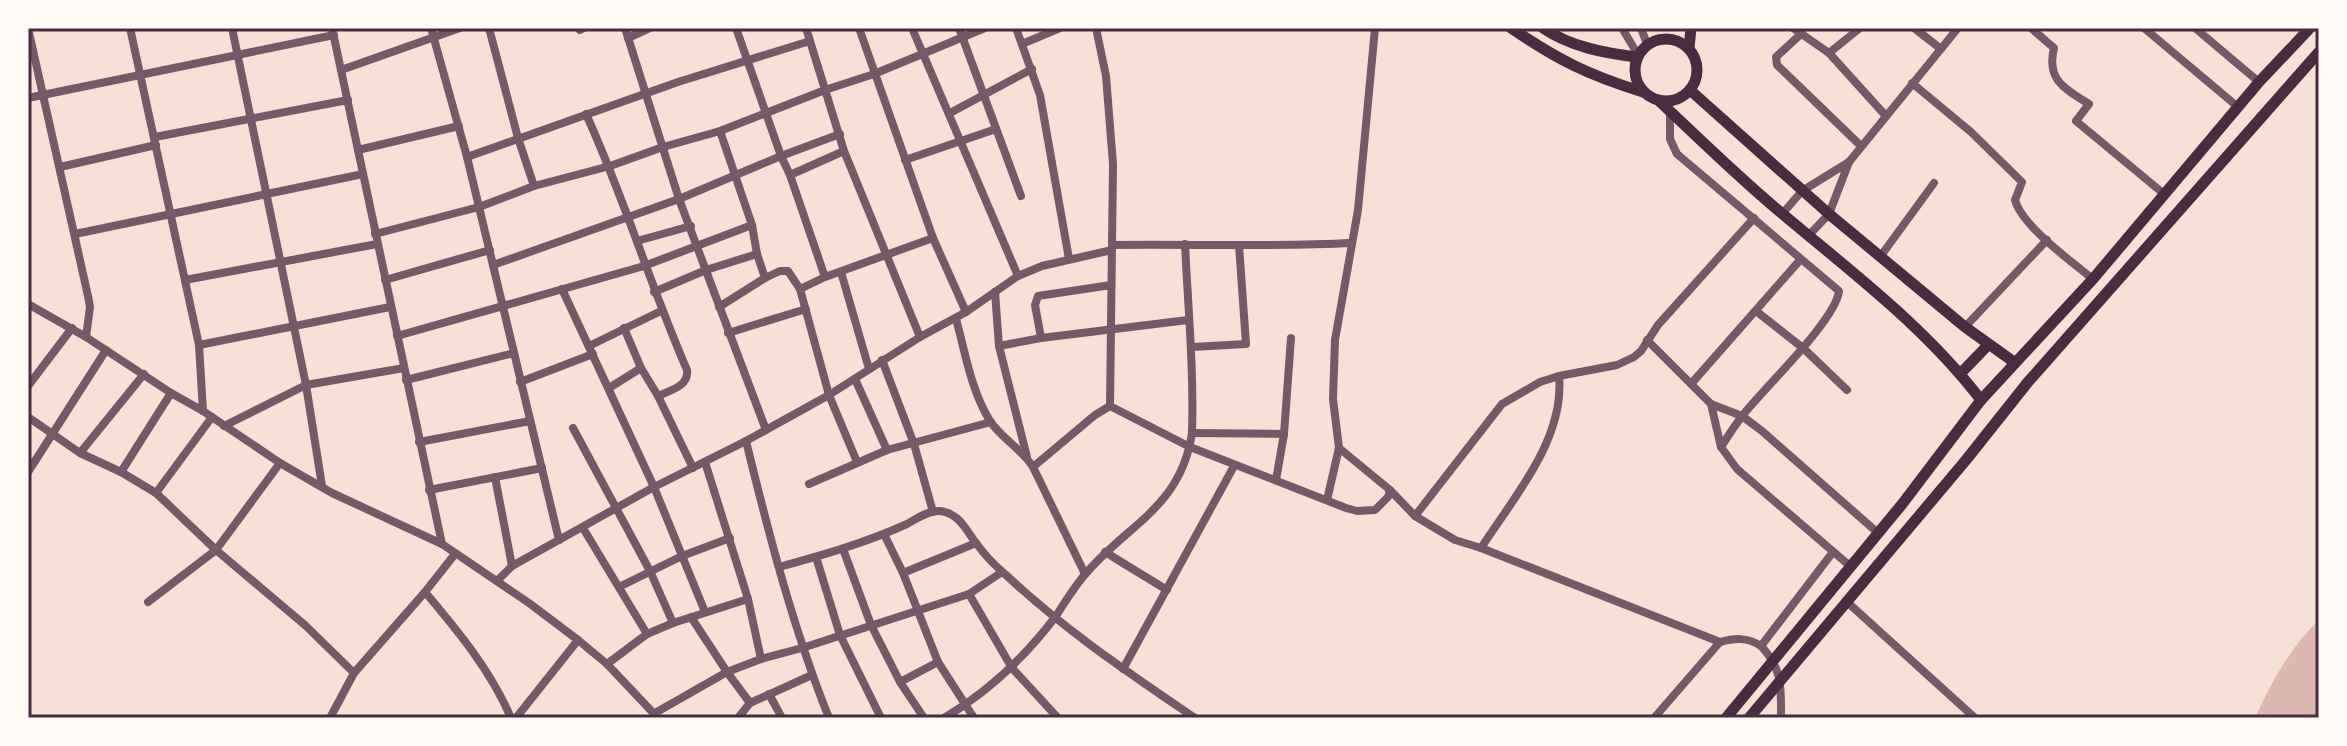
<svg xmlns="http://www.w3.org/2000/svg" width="2347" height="746" viewBox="0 0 2347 746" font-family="'Fira Sans Condensed',sans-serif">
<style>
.water{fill:#dcb8b0}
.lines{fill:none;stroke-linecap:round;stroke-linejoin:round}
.minor{stroke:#755966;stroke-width:8}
.secondary{stroke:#4a2c40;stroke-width:11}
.neatline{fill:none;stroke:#4a2c40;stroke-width:3}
</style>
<rect width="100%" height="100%" fill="#f7e1d7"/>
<path class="water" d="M2319,620V718H2255C2271,683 2291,646 2319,620Z"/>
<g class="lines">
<g class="minor">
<path d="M28,28L88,296L90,307L86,337"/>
<path d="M130,28L199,345L203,411"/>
<path d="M232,28L306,385L322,486"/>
<path d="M332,28L442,544"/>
<path d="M431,28L467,157L559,540"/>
<path d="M489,28L518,138L534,186"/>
<path d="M580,28V30L584,28"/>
<path d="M625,28L679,199L766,430"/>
<path d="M736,28L781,156L790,175L825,277"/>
<path d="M806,28L844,151L920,337"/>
<path d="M859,28L933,238L966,312"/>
<path d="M912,28L1018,276"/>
<path d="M959,28L1021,196"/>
<path d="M1016,28L1040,95L1069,259"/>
<path d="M1622,28L1638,55"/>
<path d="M1641,28L1647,44"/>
<path d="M1793,28L1829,53L1885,115"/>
<path d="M1914,28L1941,49"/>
<path d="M2031,28L2054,48C2046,80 2065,89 2089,104L2076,121L2164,194"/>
<path d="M2144,28L2238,107"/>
<path d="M2195,28L2259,82"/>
<path d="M1802,33L1776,57L1777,65L1861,146"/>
<path d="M628,38L650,28"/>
<path d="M1022,44L1060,28"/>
<path d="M1829,53L1860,28"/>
<path d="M341,70L460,28"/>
<path d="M1912,83L1971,132L2022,182L2015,200C2022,226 2072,262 2093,279"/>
<path d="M28,98L334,35"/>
<path d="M1670,111V139L1677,154L1839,291C1836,320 1763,389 1743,415C1735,425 1728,436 1721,447"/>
<path d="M950,113L1032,69"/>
<path d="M586,114C624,197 650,285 687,370C689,386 671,390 658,396"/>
<path d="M155,137L348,100"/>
<path d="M358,150L459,126"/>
<path d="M467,157L678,82L810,41"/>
<path d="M905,160L996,129"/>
<path d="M60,167L156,145"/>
<path d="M790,175L844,151"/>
<path d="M1782,214L1802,191L1849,162"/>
<path d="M75,234L363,174"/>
<path d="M375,234L479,207L534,186L610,166L663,147L720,131L825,90L874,74L985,28"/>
<path d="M1809,235L1829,214L1849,162L1958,28"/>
<path d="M637,241L691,226"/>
<path d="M1112,245C1192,244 1272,247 1352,243"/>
<path d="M1880,257L1934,183"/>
<path d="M493,265L679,199L781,156L840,134"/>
<path d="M841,272L869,369"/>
<path d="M765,278L780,271H788L800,289L829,395L857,462"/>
<path d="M185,280L377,244"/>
<path d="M385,280L490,250"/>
<path d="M562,289L654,487L705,612"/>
<path d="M800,289L825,277L933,238"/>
<path d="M654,292L706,270L757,254"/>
<path d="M995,292L999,346L1027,457"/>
<path d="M28,304L86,337L171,393L203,411L280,463L332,493L442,544L529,603L578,640L607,664L658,718"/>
<path d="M719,307L765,278L757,254L752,225L720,131"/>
<path d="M1756,311L1803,348L1847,390"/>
<path d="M956,319C965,351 971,391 990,421C1001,438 1022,449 1033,467L1085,574"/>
<path d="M1965,327L2047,240"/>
<path d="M624,328L641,368L658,396L693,468"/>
<path d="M728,333L806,309"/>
<path d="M397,336L644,266L752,225"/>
<path d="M1041,338L1035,305L1038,296L1111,285"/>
<path d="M1647,340L1711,404L1742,416L1762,431L1878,533"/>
<path d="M199,345L390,307"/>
<path d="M589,346L661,311"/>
<path d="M999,346L1041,338L1188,320"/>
<path d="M1192,347L1246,344L1239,245"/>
<path d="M882,360L914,444L933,512"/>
<path d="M855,379L887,450"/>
<path d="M406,380L514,353"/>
<path d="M520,382L593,354"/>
<path d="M1691,384L1800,260"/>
<path d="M28,386L72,328"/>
<path d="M609,388L641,368"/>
<path d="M1711,404L1721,447L1737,469L1850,566"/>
<path d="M1110,406L1190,447L1346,508L1357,511L1375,510L1388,497L1390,490"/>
<path d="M28,417L80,453L121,472L156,493L216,550L306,626L354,673"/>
<path d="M224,426L306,385L404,368"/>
<path d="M573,428L650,571L673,623"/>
<path d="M1192,433L1284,434"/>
<path d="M746,441C769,535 793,628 829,718"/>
<path d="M419,442L530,421"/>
<path d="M1339,448L1390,490L1415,516L1455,540L1481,548L1720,642"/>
<path d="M80,453L144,374"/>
<path d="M705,462L748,599L761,659"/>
<path d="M1033,467L1095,415L1110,406L1113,164L1106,76L1096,28"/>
<path d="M28,472L106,350"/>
<path d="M121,472L171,393"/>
<path d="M495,477L512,566"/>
<path d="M1276,480L1284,434L1291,338"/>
<path d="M809,484L887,450L991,422"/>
<path d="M429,490L542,468"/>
<path d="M156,493L212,417"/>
<path d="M1327,500L1339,448L1333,399L1335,340L1358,210L1375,28"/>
<path d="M1415,516L1502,404L1540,382L1559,376L1617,365L1634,357L1641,351L1658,325L1754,218"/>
<path d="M583,528L647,634"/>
<path d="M884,534L903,573L938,662L974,718"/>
<path d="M1481,548C1514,497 1565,439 1559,376"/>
<path d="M843,549L871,625L900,682L924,718"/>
<path d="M1105,552L1167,590"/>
<path d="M816,557L840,635L881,718"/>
<path d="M779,567C823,555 865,543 907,524C916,519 929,510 940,511C959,513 966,530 976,543C984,554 994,565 1005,574C1063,629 1129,673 1195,718"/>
<path d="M903,573L976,543"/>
<path d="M497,581L512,566L654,487L746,441L829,395L920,337L966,312L1018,276L1042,266L1112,250"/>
<path d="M621,586L682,556L730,538"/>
<path d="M425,592C458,631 491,671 511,718"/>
<path d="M969,594L1012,668L1058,718"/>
<path d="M1846,601L1975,718"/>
<path d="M148,602L216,550L280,463"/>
<path d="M691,617L727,672L750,703"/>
<path d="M1761,646C1783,669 1781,688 1781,718"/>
<path d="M607,664L647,634L673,623L748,599"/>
<path d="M1123,669L1234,466"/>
<path d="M900,682L938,662"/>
<path d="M769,694L782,718"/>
<path d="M655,713L727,672L761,659L802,648L969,594L1002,572"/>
<path d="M330,718L354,673L425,592L455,554"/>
<path d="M516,718L578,640"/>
<path d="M738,718L750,703L812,675"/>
<path d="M944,718C988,692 1025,657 1056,616C1066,601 1075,585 1088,571C1130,523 1181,506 1192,433C1194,370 1188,307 1185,244"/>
<path d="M1654,718L1720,642C1735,638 1747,637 1761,646L1833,552"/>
</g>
<g class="secondary">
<path d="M1511,28C1558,60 1588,75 1643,92"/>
<path d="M1543,28C1571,47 1604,53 1637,57"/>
<circle cx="1666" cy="70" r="31"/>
<path d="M1689,48L1691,28"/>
<path d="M1690,90L1829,214L1965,327L2014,362"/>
<path d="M1658,100C1700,139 1741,180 1785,216C1854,274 1926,328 1981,400"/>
<path d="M1961,373L1988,345"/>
<path d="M1726,718L1903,503L1981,400L2093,279L2259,82L2310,28"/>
<path d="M1749,718L1966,460L2028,382L2319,52"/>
</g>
</g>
<rect width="2347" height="746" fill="none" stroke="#fffaf5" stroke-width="60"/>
<rect x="30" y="30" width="2287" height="686" class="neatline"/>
</svg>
